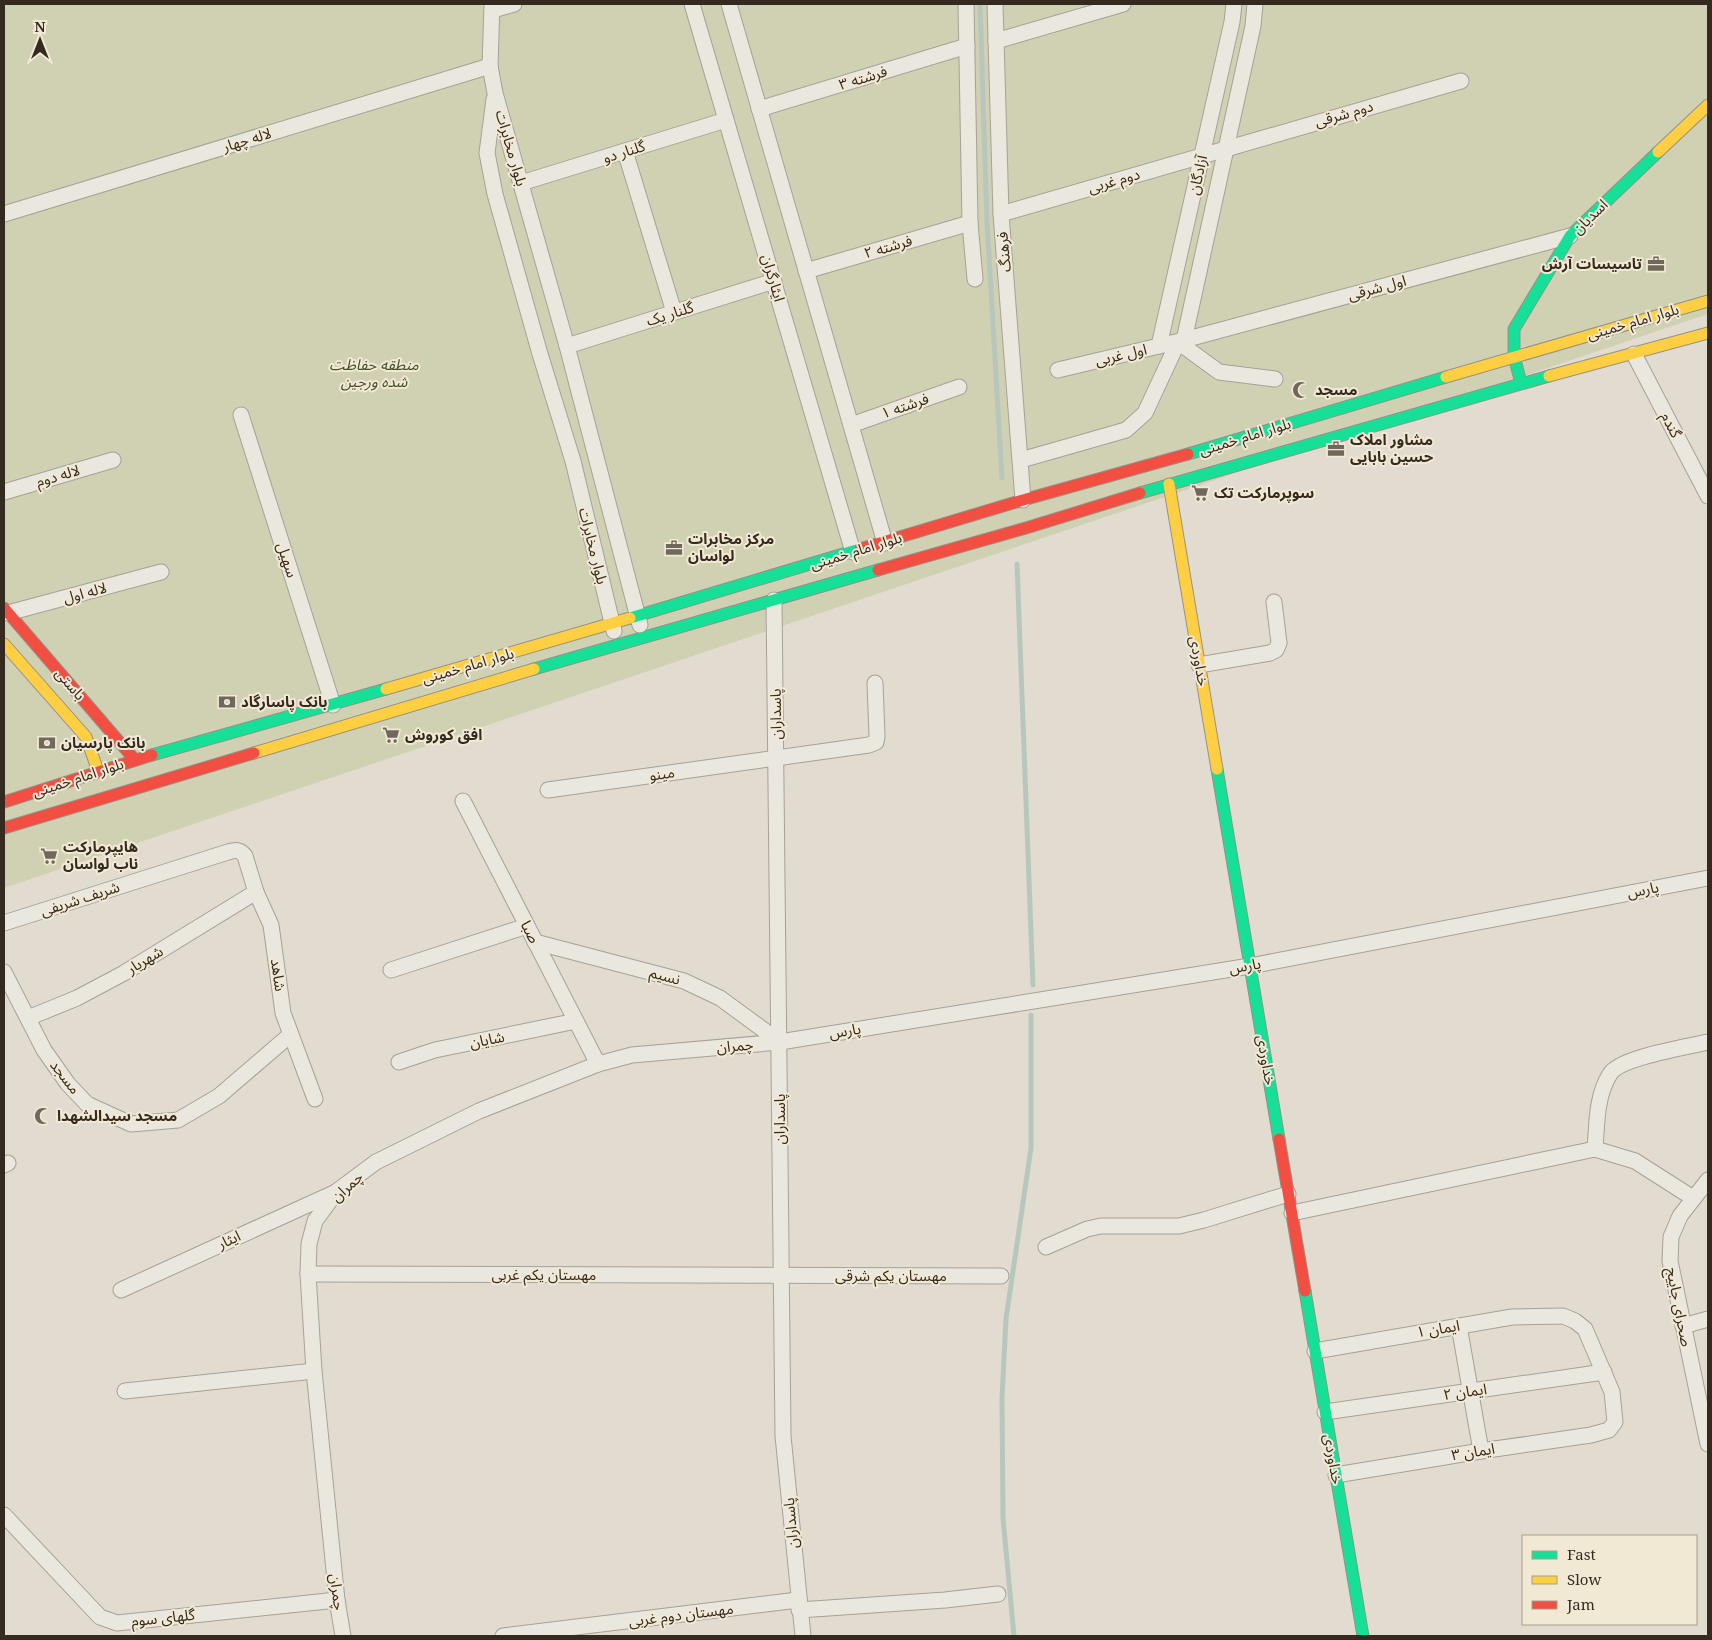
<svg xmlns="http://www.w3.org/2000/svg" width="1712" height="1640" viewBox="0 0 1712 1640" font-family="'Noto Serif','Noto Sans Arabic',serif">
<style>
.green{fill:#d0d0b3}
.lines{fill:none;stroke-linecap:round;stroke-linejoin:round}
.stream{stroke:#b8c7be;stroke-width:5}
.street-casing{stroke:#a7a197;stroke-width:17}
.fast-casing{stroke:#969188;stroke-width:13}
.slow-casing{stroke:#969188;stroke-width:13}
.jam-casing{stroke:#969188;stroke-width:13}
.street{stroke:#eae7df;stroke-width:15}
.fast{stroke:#16e098;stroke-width:11}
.slow{stroke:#ffcf43;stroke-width:11}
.jam{stroke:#f24e42;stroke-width:11}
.labels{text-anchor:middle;stroke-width:4;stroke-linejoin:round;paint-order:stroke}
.street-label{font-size:15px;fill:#352a20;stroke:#f2e9d5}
.poi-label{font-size:15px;font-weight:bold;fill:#352a20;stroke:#f2e9d5;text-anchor:start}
.park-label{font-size:15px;font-style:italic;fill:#464f29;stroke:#f2e9d5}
</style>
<rect width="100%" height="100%" fill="#e1dccf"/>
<path class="green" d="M4,4H1708V314L4,888Z"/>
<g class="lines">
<g class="stream">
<path d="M980,4L987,222L1002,478"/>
<path d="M1017,564L1033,985"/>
<path d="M1014,1636L1003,1518L1002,1398L1006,1319L1031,1148V1015"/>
</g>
<g class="street-casing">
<g id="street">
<path d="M492,4L490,66L495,93L567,346L640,625"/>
<path d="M692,4L853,552"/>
<path d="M729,4L885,543"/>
<path d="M966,4L970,223L975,279"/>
<path d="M995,4L1001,214L1023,500"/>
<path d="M493,10L514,4"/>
<path d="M996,41L1123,4"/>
<path d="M494,99L487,153L495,194L540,354L573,461L614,631"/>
<path d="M759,109L967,46"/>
<path d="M625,151L674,312"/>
<path d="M521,183L726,120"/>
<path d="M4,214L490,66"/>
<path d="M1001,214L1461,81"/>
<path d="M806,271L970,223"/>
<path d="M1184,340L1253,26L1255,4"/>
<path d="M567,346L774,281"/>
<path d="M1159,346L1232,22L1234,4"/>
<path d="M1634,354L1708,496"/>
<path d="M1058,370L1184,340L1570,236"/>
<path d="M241,415L333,705"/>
<path d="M851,425L959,387"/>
<path d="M1021,460L1126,430L1145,413L1178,342L1219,372L1275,379"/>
<path d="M4,492L113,460"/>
<path d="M774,600L783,1436L803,1636"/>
<path d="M8,613L161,572"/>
<path d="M1199,665L1270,653L1276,650L1279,643L1274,602"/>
<path d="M548,790L869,745L876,742L877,736L875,683"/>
<path d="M463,801L598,1064"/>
<path d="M4,923L228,852C235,850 240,849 245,856L256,892L271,925L283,1013L315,1099"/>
<path d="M535,942L684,981L720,998L780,1042"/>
<path d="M391,970L527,926"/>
<path d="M4,972L44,1050L68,1084L87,1104L131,1124L178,1120L219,1096L290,1035"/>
<path d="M28,1018L77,998L124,973L256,892"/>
<path d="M399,1062L435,1050L576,1021"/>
<path d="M1595,1149C1597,1124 1596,1096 1610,1074C1620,1057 1688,1047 1708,1042"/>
<path d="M4,1165L8,1163"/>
<path d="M1708,1180L1680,1216L1671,1237L1670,1261L1708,1444"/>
<path d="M1292,1213L1595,1149L1635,1161L1693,1198"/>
<path d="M1046,1247L1087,1229L1101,1226H1179L1204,1220L1288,1194"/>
<path d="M308,1274L1001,1276"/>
<path d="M121,1290L336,1192"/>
<path d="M1459,1326L1481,1451"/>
<path d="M1683,1326L1708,1319"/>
<path d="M1315,1351L1512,1317L1563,1316L1575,1321L1585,1329L1612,1392L1615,1422L1609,1430L1591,1435L1481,1451L1336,1475"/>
<path d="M125,1391L314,1371"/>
<path d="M1325,1412L1604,1372"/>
<path d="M4,1515L100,1617L117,1623L337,1600"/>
<path d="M799,1610L945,1600L998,1594"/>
<path d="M343,1636L337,1600L314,1371L308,1274L309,1244L315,1221L337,1191L376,1162L479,1111L598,1064L632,1055L780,1042L1250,966L1708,878"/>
<path d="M503,1636L798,1600"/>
</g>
</g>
<g class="fast-casing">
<g id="fast">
<path d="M1521,383L1514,356V329L1570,236L1658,152"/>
<path d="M1188,454L1446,377"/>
<path d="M1140,493L1549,376"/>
<path d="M630,618L860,549"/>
<path d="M534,669L878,570"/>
<path d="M152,755L386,689"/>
<path d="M1217,769L1279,1139"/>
<path d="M1305,1291L1363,1636"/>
</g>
</g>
<g class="slow-casing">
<g id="slow">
<path d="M1658,152L1708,105"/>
<path d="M1549,376L1708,333"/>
<path d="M1446,377L1708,301"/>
<path d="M1169,484L1217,769"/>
<path d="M4,644L86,737L98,771"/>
<path d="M386,689L630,618"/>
<path d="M254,753L534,669"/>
</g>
</g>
<g class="jam-casing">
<g id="jam">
<path d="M860,549L1023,500L1188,454"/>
<path d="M878,570L1026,528L1140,493"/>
<path d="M4,608L135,760"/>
<path d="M4,802L152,755"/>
<path d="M4,828L254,753"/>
<path d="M1279,1139L1305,1291"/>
</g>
</g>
<use href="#street" class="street"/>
<use href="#fast" class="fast"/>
<use href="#slow" class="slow"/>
<use href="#jam" class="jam"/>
</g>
<defs>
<g id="office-bare" transform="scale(1.35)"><path d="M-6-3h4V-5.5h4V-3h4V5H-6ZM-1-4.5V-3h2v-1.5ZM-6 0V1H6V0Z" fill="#71685d" stroke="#f2e9d5" stroke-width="2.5" paint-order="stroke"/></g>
<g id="mosque-bare" transform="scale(1.35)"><path d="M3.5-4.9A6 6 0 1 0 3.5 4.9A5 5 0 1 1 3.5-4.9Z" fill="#71685d" stroke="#f2e9d5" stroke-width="2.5" paint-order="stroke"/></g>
<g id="supermarket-bare" transform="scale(1.35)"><path d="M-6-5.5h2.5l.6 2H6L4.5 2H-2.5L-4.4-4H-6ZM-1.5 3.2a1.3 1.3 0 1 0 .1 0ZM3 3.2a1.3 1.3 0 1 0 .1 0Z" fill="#71685d" stroke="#f2e9d5" stroke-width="2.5" paint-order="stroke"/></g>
<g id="bank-bare" transform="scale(1.35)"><path d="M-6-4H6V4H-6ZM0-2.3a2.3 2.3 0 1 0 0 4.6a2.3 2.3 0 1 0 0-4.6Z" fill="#71685d" stroke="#f2e9d5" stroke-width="2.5" paint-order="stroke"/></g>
</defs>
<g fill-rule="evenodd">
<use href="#office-bare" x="1656" y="264"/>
<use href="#mosque-bare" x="1301" y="390"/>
<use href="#office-bare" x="1336" y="449"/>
<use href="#supermarket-bare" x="1200" y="493"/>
<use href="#office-bare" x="674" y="548"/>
<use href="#bank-bare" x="227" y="702"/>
<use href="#supermarket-bare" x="391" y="735"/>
<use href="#bank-bare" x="47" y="743"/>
<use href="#supermarket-bare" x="49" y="856"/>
<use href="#mosque-bare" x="43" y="1116"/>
</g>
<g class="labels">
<g class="street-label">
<text transform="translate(863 78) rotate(-17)" y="5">فرشته ۳</text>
<text transform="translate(1344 114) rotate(-16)" y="5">دوم شرقی</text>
<text transform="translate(247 140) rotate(-17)" y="5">لاله چهار</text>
<text transform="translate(511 148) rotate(74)" y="5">بلوار مخابرات</text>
<text transform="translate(624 152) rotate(-17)" y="5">گلنار دو</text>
<text transform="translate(1198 175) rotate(-77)" y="5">آزادگان</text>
<text transform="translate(1114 181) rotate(-16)" y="5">دوم غربی</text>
<text transform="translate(1590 217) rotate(-44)" y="5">اسدیان</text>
<text transform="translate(888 247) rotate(-16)" y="5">فرشته ۲</text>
<text transform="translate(1004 252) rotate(-95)" y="5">فرهنگ</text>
<text transform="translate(773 278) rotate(74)" y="5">ایثارگران</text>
<text transform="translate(1377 288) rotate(-15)" y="5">اول شرقی</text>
<text transform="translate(670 314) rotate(-17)" y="5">گلنار یک</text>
<text transform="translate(1633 322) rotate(-16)" y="5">بلوار امام خمینی</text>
<text transform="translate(1121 355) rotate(-13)" y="5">اول غربی</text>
<text transform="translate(905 406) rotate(-19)" y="5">فرشته ۱</text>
<text transform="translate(1671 425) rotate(63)" y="5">گندم</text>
<text transform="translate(1245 437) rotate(-17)" y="5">بلوار امام خمینی</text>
<text transform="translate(58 476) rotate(-16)" y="5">لاله دوم</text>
<text transform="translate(593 546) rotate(76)" y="5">بلوار مخابرات</text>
<text transform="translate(856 551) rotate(-17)" y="5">بلوار امام خمینی</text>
<text transform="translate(287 560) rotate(72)" y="5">سهیل</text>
<text transform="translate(85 593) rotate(-15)" y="5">لاله اول</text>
<text transform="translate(1199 661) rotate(80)" y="5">خداوردی</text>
<text transform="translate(468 666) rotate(-16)" y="5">بلوار امام خمینی</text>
<text transform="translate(70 684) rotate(49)" y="5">باستی</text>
<text transform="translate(776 714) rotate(-91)" y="5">پاسداران</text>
<text transform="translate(662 774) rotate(-8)" y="5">مینو</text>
<text transform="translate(78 778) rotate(-18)" y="5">بلوار امام خمینی</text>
<text transform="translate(1643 890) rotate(-11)" y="5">پارس</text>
<text transform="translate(80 899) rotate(-18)" y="5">شریف شریفی</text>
<text transform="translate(530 932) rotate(63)" y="5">صبا</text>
<text transform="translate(145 960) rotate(-31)" y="5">شهریار</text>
<text transform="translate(1245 966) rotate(-10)" y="5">پارس</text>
<text transform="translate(278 975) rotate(82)" y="5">شاهد</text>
<text transform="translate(665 976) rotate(15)" y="5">نسیم</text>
<text transform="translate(845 1031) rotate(-9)" y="5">پارس</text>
<text transform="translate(487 1040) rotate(-11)" y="5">شایان</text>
<text transform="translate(735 1046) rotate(-5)" y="5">چمران</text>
<text transform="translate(1266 1060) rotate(80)" y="5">خداوردی</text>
<text transform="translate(65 1077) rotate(52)" y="5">مسجد</text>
<text transform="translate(780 1119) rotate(-90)" y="5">پاسداران</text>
<text transform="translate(347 1187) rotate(-42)" y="5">چمران</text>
<text transform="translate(229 1240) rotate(-25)" y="5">ایثار</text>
<text x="544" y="1280">مهستان یکم غربی</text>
<text x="891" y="1281">مهستان یکم شرقی</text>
<text transform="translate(1679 1307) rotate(79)" y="5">صحرای جاییج</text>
<text transform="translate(1438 1329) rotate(-9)" y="5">ایمان ۱</text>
<text transform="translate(1465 1392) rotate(-8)" y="5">ایمان ۲</text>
<text transform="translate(1473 1452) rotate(-9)" y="5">ایمان ۳</text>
<text transform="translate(1333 1459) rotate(80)" y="5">خداوردی</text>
<text transform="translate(791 1523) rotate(-95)" y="5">پاسداران</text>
<text transform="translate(337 1592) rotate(83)" y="5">چمران</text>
<text transform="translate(681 1615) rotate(-7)" y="5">مهستان دوم غربی</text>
<text transform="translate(163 1618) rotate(-6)" y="5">گلهای سوم</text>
</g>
<g class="poi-label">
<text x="1642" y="269" text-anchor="end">تاسیسات آرش</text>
<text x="1315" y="395">مسجد</text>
<text x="1350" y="445">مشاور املاک<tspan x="1350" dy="17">حسین بابایی</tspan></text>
<text x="1214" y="498">سوپرمارکت تک</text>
<text x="688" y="544">مرکز مخابرات<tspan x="688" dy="17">لواسان</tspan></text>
<text x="241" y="707">بانک پاسارگاد</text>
<text x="405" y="740">افق کوروش</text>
<text x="61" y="748">بانک پارسیان</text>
<text x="63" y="852">هایپرمارکت<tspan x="63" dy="17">ناب لواسان</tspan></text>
<text x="57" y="1121">مسجد سیدالشهدا</text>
</g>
<g class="park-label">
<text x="374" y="370">منطقه حفاظت<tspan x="374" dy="17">شده ورجین</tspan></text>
</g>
</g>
<rect width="1712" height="1640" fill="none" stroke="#352a20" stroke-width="10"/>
<rect x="1522" y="1535" width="175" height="90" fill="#f2e9d5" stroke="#a69d8d"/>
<rect x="1532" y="1551" width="25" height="8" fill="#16e098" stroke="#a69d8d"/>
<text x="1567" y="1560" font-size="15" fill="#352a20">Fast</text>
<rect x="1532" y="1576" width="25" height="8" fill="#ffcf43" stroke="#a69d8d"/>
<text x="1567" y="1585" font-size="15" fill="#352a20">Slow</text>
<rect x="1532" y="1601" width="25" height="8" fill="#f24e42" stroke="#a69d8d"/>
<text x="1567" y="1610" font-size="15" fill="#352a20">Jam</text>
<g transform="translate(40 40)" stroke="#f2e9d5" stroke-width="4" paint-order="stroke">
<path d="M0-4L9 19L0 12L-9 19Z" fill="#352a20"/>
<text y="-8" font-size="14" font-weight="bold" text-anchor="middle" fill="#352a20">N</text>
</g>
</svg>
